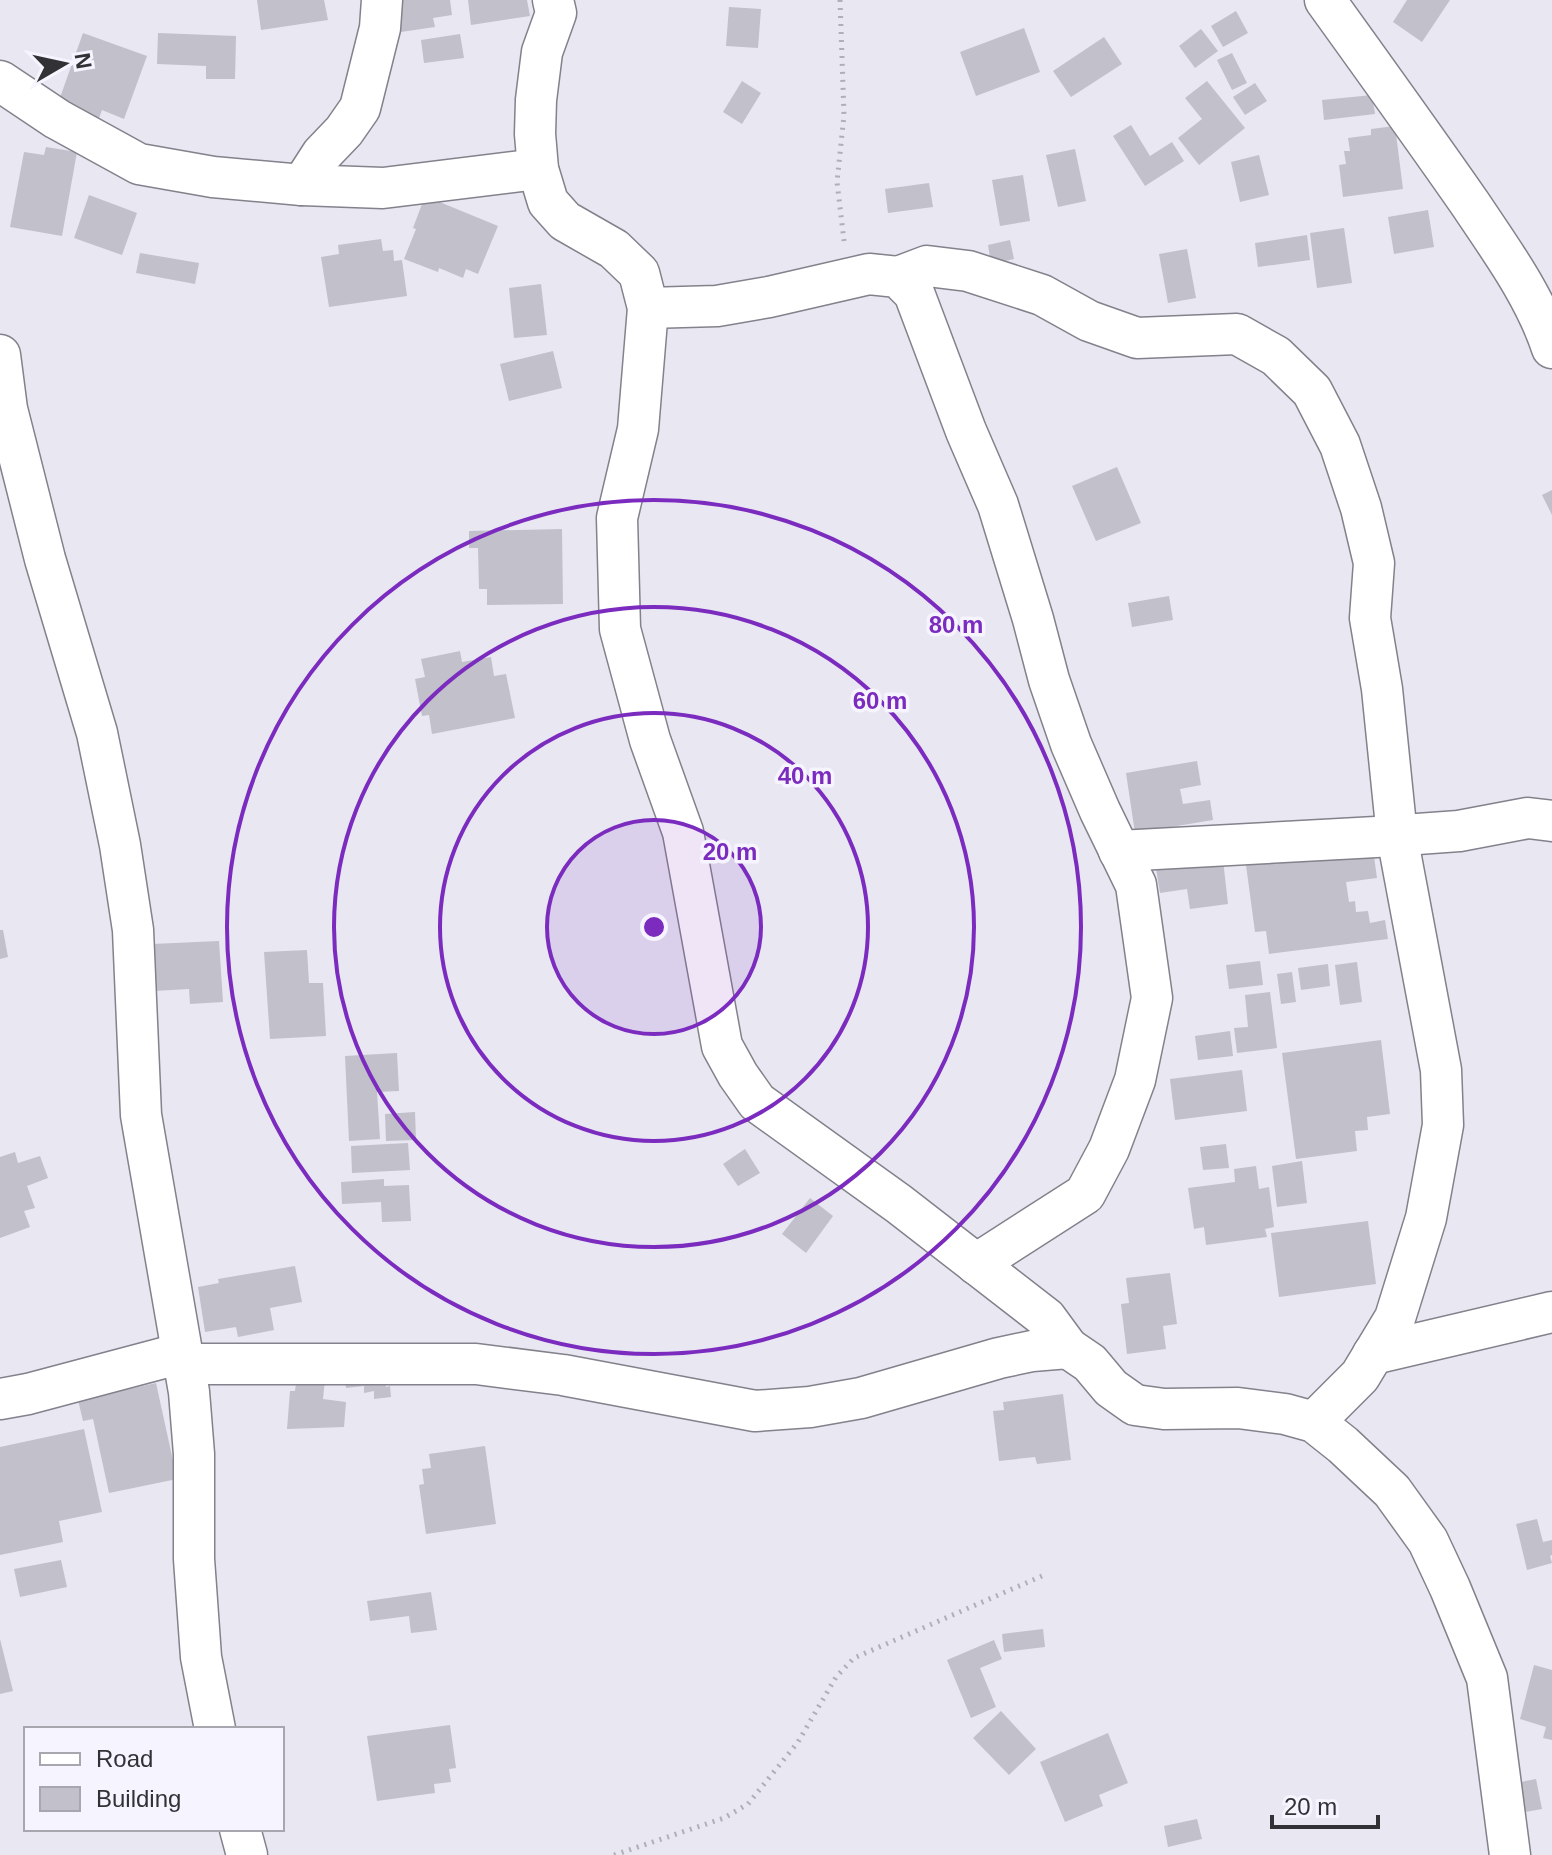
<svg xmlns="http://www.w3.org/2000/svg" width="1552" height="1855" viewBox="0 0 1552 1855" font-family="Arial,sans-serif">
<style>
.building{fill:#c2c0cb}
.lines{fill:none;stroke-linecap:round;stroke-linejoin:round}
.minor-casing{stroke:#83818b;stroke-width:43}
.path{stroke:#b0afb8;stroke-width:5;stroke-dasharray:2 6;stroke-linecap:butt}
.minor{stroke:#fff;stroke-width:40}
.ring{fill:none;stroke:#7b2cbf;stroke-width:4}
.centre{fill:#7b2cbf;stroke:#f6f4ff;stroke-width:4}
.ring-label{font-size:24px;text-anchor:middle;font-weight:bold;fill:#7b2cbf;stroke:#f6f4ff;stroke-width:7;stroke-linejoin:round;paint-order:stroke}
</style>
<rect width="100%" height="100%" fill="#e8e7f2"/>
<g class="building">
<path d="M257,0H324L328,20L261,30Z"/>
<path d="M387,0H450L452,15L433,18L435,27L401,32L399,24Z"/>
<path d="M468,0H527L530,16L471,25Z"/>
<path d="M1407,0H1450L1422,42L1393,22Z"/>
<path d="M729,7L761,9L758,48L726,46Z"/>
<path d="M1236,11L1248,33L1223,47L1211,26Z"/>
<path d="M1024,28L1040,72L976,96L960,52Z"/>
<path d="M1201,29L1218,51L1195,68L1179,46Z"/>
<path d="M83,33L147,56L124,119L102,110L98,121L57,106Z"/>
<path d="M158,33L236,36L235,79H206V66L157,64Z"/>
<path d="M460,34L464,58L424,63L421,40Z"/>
<path d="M1104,37L1122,64L1071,97L1053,71Z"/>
<path d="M1232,53L1247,83L1232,90L1217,60Z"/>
<path d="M742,81L761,93L742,124L723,112Z"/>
<path d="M1207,81L1245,128L1199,165L1178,138L1202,119L1185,98Z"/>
<path d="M1255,83L1267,101L1245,115L1233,97Z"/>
<path d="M1372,95L1375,114L1324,120L1322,100Z"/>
<path d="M1131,125L1150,156L1172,142L1184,161L1145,186L1113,136Z"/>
<path d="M1395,126L1403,189L1343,197L1339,165L1346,164L1344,151H1350L1348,138L1371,135V129Z"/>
<path d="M46,147L77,152L62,236L10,227L24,152L44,155Z"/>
<path d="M1075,149L1086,201L1058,207L1046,155Z"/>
<path d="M1259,155L1269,195L1240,202L1231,162Z"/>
<path d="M1023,175L1030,221L1000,226L992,180Z"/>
<path d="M929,183L933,207L888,213L885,189Z"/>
<path d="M89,195L137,213L122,255L74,238Z"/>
<path d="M425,196L498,226L478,274L466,269L463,278L439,268L438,272L404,259L416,229L413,228Z"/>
<path d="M1428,210L1434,247L1394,254L1388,217Z"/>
<path d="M1344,228L1352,283L1317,288L1310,233Z"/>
<path d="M1307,235L1310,260L1258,267L1255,243Z"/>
<path d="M381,239L383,251L393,250L394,261L402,260L407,296L329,307L321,257L339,254L338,245Z"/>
<path d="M1010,240L1014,259L991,264L988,245Z"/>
<path d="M1187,249L1196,298L1168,303L1159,254Z"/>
<path d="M140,253L199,263L195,284L136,273Z"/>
<path d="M541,284L547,335L514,338L509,288Z"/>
<path d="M553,351L562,388L509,401L500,364Z"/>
<path d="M1117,467L1141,523L1096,541L1072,486Z"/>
<path d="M1552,490V515L1542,495Z"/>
<path d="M562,529L563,604L487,605V589H479L478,548H469V531Z"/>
<path d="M1169,596L1173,620L1132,627L1128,603Z"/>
<path d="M460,651L462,662L491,657L494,676L506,674L515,718L432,734L429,715L422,716L415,679L425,677L421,659Z"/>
<path d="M1197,761L1201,785L1180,789L1183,804L1210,800L1213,820L1135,833L1126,773Z"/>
<path d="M1373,849L1377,878L1346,882L1349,902L1355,901L1356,912L1368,911L1370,923L1385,920L1388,939L1269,954L1266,931L1255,932L1246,865Z"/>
<path d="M1223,860L1228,904L1190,909L1187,889L1160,893L1156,868Z"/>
<path d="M0,930H3L8,957L0,959Z"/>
<path d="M219,941L223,1002L190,1004L189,989L154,991L152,944Z"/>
<path d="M307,950L309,983H323L326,1036L270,1039L264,952Z"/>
<path d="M1260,961L1263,985L1229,989L1226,965Z"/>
<path d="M1357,962L1362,1002L1340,1005L1335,965Z"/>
<path d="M1328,964L1330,986L1301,990L1298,968Z"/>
<path d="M1292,972L1296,1002L1281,1004L1277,974Z"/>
<path d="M1270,992L1277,1048L1237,1053L1234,1028L1248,1027L1245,995Z"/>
<path d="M1230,1031L1233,1056L1198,1060L1195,1036Z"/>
<path d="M1381,1040L1390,1114L1367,1117L1368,1130L1355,1131L1357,1151L1296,1159L1282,1053Z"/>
<path d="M397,1053L399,1091L377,1092L380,1139L349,1141L345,1056Z"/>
<path d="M1242,1070L1247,1111L1175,1120L1170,1079Z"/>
<path d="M415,1112L416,1140L386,1141L385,1114Z"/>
<path d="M408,1143L410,1170L352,1173L351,1146Z"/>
<path d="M1226,1144L1229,1168L1203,1170L1200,1147Z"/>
<path d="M745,1149L760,1173L738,1186L723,1164Z"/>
<path d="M15,1152L18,1163L40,1156L48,1178L27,1186L35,1208L24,1211L30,1227L0,1238V1157Z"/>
<path d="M1302,1161L1307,1203L1277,1207L1272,1166Z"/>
<path d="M1256,1166L1259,1189L1269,1187L1274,1227L1265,1229L1267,1237L1206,1245L1204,1227L1194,1229L1188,1188L1235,1182L1234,1169Z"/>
<path d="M384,1179V1186L409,1185L411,1221L382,1222L381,1202L342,1204L341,1182Z"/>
<path d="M810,1198L833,1216L806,1253L782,1234Z"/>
<path d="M1368,1221L1376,1284L1279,1297L1271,1233Z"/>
<path d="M295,1266L302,1302L270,1308L274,1330L238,1337L236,1327L205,1332L198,1287L219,1283L218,1279Z"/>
<path d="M1170,1273L1177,1324L1163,1326L1166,1349L1127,1354L1121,1304L1129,1303L1126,1278Z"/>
<path d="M383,1367L386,1387L390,1386L391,1397L374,1399V1391L364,1393V1386L346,1388L344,1371Z"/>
<path d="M297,1376L325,1379L323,1399L346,1402L344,1427L287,1429L290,1391H295Z"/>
<path d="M156,1383L177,1479L109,1493L93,1419L83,1421L78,1400Z"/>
<path d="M1063,1394L1071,1460L1037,1464L1035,1457L999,1461L993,1411L1004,1410L1003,1402Z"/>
<path d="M84,1429L102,1512L59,1521L63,1542L0,1555V1447Z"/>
<path d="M485,1446L496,1524L426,1534L419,1485L424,1484L422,1469L431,1468L429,1454Z"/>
<path d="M1537,1519L1543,1542L1552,1540V1555L1550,1556L1552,1563L1527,1570L1516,1524Z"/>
<path d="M61,1560L67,1587L20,1597L14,1569Z"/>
<path d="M431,1592L437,1630L411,1633L409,1616L370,1621L367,1601Z"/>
<path d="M1043,1629L1045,1647L1004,1652L1002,1634Z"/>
<path d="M0,1639L13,1691L0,1694Z"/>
<path d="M994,1640L1002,1659L980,1668L996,1707L971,1718L947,1660Z"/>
<path d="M1534,1665L1552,1670V1740L1543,1738L1546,1727L1520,1719Z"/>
<path d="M1001,1711L1036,1749L1009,1775L973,1738Z"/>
<path d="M450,1725L456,1768L449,1769L451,1782L434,1784L435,1793L377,1801L367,1736Z"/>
<path d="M1108,1733L1128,1783L1099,1795L1103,1806L1065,1822L1040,1762Z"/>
<path d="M1536,1779L1542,1809L1520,1813L1515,1783Z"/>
<path d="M1197,1819L1202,1839L1168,1847L1164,1826Z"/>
</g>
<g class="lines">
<g class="minor-casing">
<g id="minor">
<path d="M553,0L556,13L542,52L536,100L535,134L538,169L548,202L565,221L614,249L639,273L648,308L638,429L617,518L620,629L650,740L683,832L722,1046L738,1075L757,1102L899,1204L1046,1318L1068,1348"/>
<path d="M1325,0C1374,68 1423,136 1471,205C1501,250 1535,296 1552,348"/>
<path d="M0,81L57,119L139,164L213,177L302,185L383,188L538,169"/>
<path d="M302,185L322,154L344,131L360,108L380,28L382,0"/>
<path d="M898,277L927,266L968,271L1042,295L1089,321L1137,338L1237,334L1276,356L1312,391L1340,445L1361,508L1374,563L1370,618L1382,689L1397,836L1441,1070L1443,1125L1426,1218L1395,1318L1360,1376L1314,1422"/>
<path d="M648,308L717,306L769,297L869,274L898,277L914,293L966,431L998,505L1033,619L1049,680L1071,744L1100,811L1136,885L1152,998L1135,1080L1109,1149L1085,1194L976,1264"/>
<path d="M0,355L7,409L45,559L97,733L120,845L133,930L141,1115L189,1392L194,1454V1559L201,1657L215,1729"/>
<path d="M1119,851L1376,837L1459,831L1528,818L1552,821"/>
<path d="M1373,1354L1552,1312"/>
<path d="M184,1364H476L563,1375L755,1411L810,1407L861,1398L999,1358L1032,1351L1068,1348L1090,1363L1111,1388L1135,1405L1164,1409L1238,1408L1285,1414L1314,1422L1343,1445L1392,1491L1428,1541L1450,1588L1487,1678L1510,1855"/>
<path d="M0,1399L28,1394L182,1353"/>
<path d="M240,1829L247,1855"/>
</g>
</g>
<g class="path">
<path d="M840,0L844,115L837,182L844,241"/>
<path d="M614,1855L724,1818L748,1804L798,1742L836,1677L854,1658L1042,1576"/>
</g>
<use href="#minor" class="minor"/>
</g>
<circle cx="654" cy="927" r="107" fill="#7b2cbf" fill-opacity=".12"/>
<g class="ring">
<circle cx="654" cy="927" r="107"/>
<circle cx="654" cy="927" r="214"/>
<circle cx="654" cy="927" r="320"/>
<circle cx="654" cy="927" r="427"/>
</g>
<circle cx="654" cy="927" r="12" class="centre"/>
<g class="ring-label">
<text x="956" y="633">80 m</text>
<text x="880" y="709">60 m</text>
<text x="805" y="784">40 m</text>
<text x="730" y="860">20 m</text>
</g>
<rect x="24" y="1727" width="260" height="104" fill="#f6f4ff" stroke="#a8a6af" stroke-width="2"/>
<rect x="40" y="1753" width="40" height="12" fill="#ffffff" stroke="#a8a6af" stroke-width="2"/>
<text x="96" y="1767" font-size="24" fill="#323236">Road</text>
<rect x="40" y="1787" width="40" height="24" fill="#c2c0cb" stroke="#a8a6af" stroke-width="2"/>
<text x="96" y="1807" font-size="24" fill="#323236">Building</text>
<g transform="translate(64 64) rotate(81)" stroke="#f6f4ff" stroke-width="6" paint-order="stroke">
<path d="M0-6L14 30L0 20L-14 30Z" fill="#323236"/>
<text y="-12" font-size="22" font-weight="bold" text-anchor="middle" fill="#323236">N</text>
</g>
<path d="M1272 1815v12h106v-12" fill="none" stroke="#323236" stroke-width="4"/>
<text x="1284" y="1815" font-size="24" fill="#323236" stroke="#f6f4ff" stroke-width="6" paint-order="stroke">20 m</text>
</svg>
